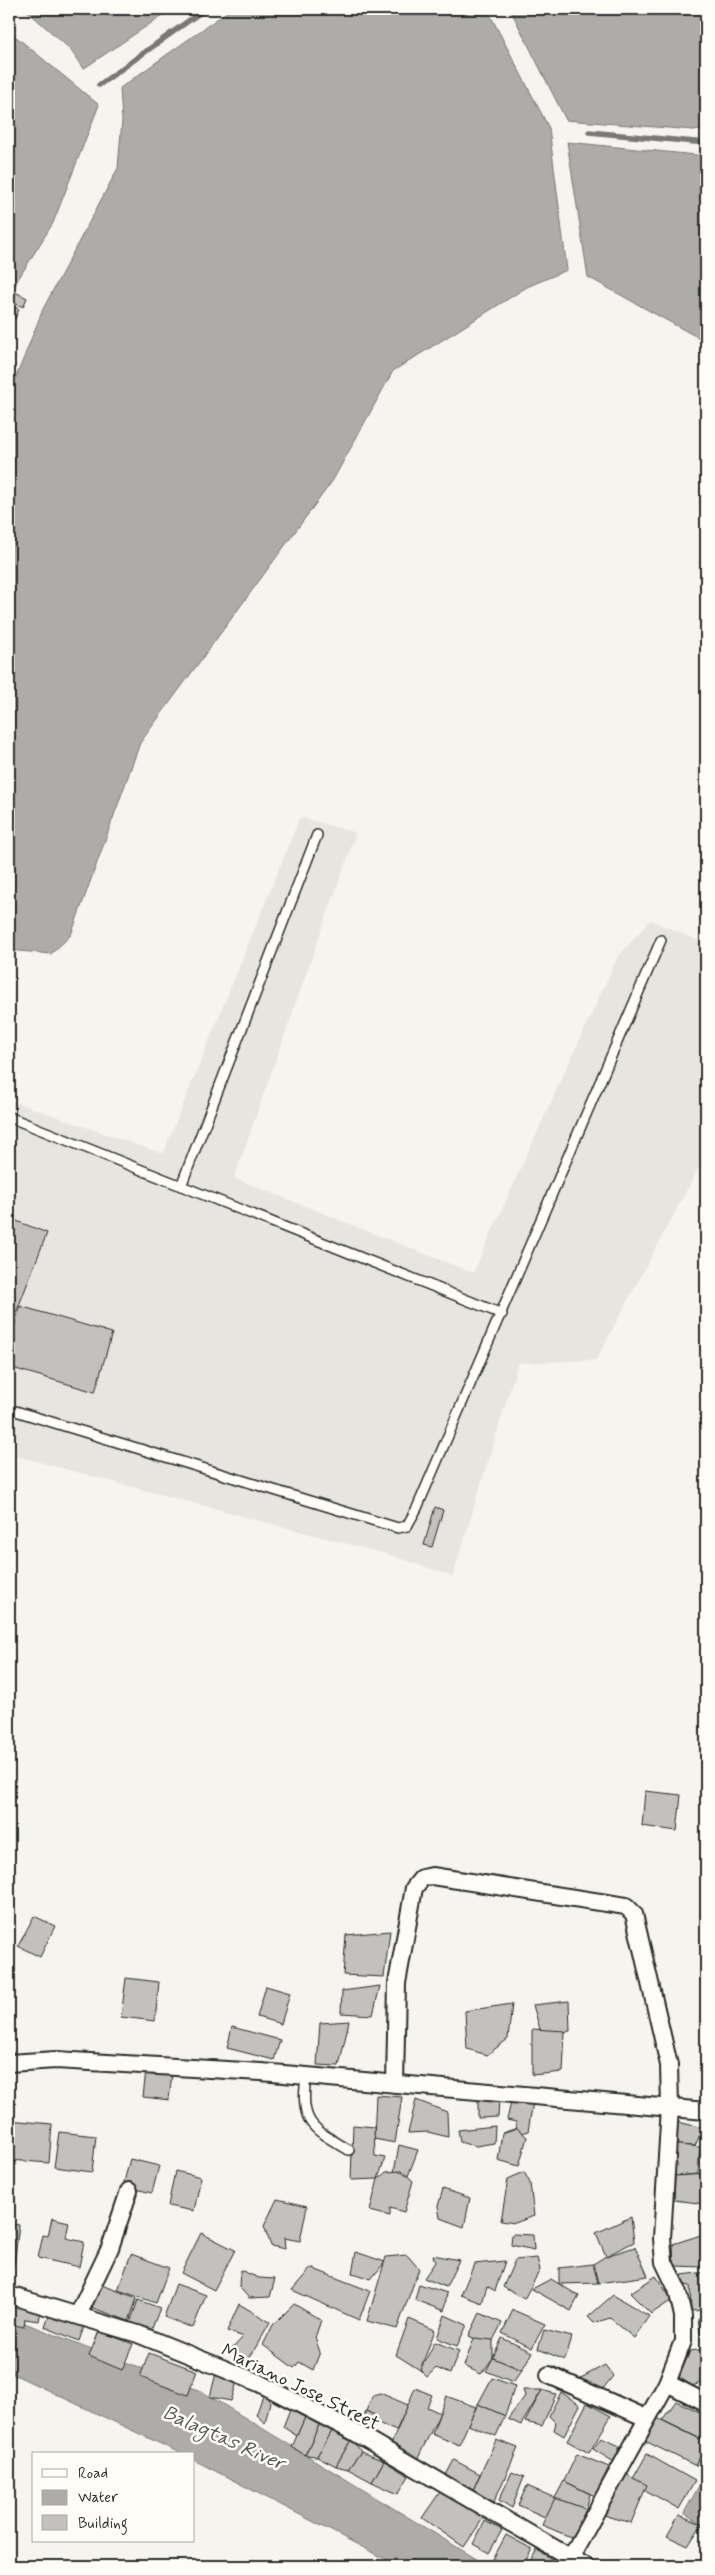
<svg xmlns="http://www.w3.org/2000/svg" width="715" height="2575" viewBox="0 0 715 2575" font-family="Mynerve,sans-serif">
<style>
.built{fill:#e6e5e0}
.water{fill:#adaca9;stroke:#797877}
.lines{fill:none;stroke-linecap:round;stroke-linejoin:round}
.stream{stroke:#797877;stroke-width:5.5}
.building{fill:#c2c1be;stroke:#2b2b2b}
.lane-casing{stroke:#2b2b2b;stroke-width:12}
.street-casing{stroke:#2b2b2b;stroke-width:20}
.lane{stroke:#fdfcf7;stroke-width:9}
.street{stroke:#fdfcf7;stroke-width:16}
.labels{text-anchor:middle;stroke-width:5;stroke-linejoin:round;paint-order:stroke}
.street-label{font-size:19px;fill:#2b2b2b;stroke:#fdfcf7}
.water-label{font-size:20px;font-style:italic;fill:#585857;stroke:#fdfcf7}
</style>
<rect width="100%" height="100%" fill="#f5f4ef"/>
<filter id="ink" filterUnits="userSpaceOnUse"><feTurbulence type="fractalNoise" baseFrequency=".02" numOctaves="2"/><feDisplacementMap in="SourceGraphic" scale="10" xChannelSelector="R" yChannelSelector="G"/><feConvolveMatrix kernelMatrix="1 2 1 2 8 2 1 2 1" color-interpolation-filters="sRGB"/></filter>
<g filter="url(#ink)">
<path class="built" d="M300,817L356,833L234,1178L473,1273L617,958L650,920L699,941L706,947V1154L596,1360L518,1363L453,1576L393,1556L9,1454V1100L163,1154Z"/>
<g class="water">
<path d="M25,9H172L83,69L70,49Z"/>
<path d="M231,9H487L549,128L567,270L527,287L393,371L333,480L140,743L71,935L51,954L9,950V395L43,309L118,168L122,120L120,88Z"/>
<path d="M510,9H706V131L566,120Z"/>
<path d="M9,31L99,105L53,223L17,281L9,302Z"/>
<path d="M567,142L706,156V342L588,277Z"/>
<path d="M9,2317L201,2391L488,2566H399L194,2460V2454H182L9,2372Z"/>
<path d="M706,2473V2527L684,2513Z"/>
</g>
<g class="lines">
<g class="stream">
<path d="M99,85L205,9"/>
<path d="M589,132L706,143"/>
</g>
</g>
<g class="building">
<path d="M15,292L27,298L23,307L10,301Z"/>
<path d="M9,305L19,309L15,319L9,317Z"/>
<path d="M9,1218L47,1233L9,1331Z"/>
<path d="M20,1306L112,1333L95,1392L9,1367V1345Z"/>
<path d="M435,1507L443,1510L432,1547L424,1545Z"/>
<path d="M645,1791L681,1795L677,1831L642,1826Z"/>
<path d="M34,1916L55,1926L40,1957L18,1946Z"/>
<path d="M390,1931L384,1977L343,1975L346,1935Z"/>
<path d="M126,1978L159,1982L155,2021L121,2017Z"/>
<path d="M266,1986L290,1993L281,2024L257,2017Z"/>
<path d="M380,1986L373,2015L341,2013L342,1991Z"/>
<path d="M569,2001L570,2031L542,2036L533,2005Z"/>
<path d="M512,2004L508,2039L487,2055L467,2049L465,2011Z"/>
<path d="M349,2021L339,2066L317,2065L320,2023Z"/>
<path d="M232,2027L280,2040L274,2060L227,2048Z"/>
<path d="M532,2029L565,2031L563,2072L532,2075Z"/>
<path d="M146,2070L172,2073L169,2100L143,2097Z"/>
<path d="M9,2078H12L10,2105H9Z"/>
<path d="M376,2095L402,2097L395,2143L374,2139Z"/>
<path d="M499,2098L498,2117L478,2118V2101Z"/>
<path d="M416,2100L447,2112L448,2137L428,2132L408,2133Z"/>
<path d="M511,2102H533L528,2131L517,2134L516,2122L507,2120Z"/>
<path d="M9,2120L52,2124L49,2163L9,2160Z"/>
<path d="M674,2121L703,2128L695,2146L678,2145Z"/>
<path d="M353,2125L374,2127L375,2156L385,2158L378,2179L351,2180Z"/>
<path d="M495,2126L494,2143L476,2146L460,2141L458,2130Z"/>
<path d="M517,2128L527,2137L519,2166L498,2160L502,2133Z"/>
<path d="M59,2132L96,2136L92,2172L54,2167Z"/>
<path d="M668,2144L700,2147L698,2174L675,2176Z"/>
<path d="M399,2145L418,2150L408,2176L394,2172Z"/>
<path d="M130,2159L159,2166L152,2193L123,2186Z"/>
<path d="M175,2171L201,2177L194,2211L168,2206Z"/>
<path d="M402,2171L413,2181L404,2212L390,2208V2216L370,2211L378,2179L386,2172Z"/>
<path d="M524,2172L530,2183L534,2216L515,2223L501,2221L508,2179Z"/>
<path d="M706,2174V2204L674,2200L675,2176Z"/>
<path d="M443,2189L470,2198L464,2227L440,2218L438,2206Z"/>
<path d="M277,2199L307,2206L300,2241L284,2238L285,2249L271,2246L264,2226Z"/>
<path d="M631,2217L634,2242L606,2256L596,2233Z"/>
<path d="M52,2218L69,2222L66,2238L84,2242L79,2267L38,2258L43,2235L48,2236Z"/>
<path d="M9,2223L19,2225L14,2266L9,2265Z"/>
<path d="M201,2233L235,2250L214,2290L181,2273Z"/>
<path d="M512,2234L533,2235L534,2250L511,2245Z"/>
<path d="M704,2234L705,2267L674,2266L673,2244Z"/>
<path d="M635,2247L648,2276L598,2283L593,2264L606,2256Z"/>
<path d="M356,2252L385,2262L371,2279L352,2273Z"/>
<path d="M131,2254L169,2268L156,2303L118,2290Z"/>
<path d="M407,2255L419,2269L397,2329L367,2321L386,2257Z"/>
<path d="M433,2255L459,2260L446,2287L424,2278L435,2262Z"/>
<path d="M537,2258L540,2270L524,2299L503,2287L515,2260Z"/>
<path d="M505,2261L495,2291L487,2286L482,2303L461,2295L474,2264Z"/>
<path d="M593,2264L598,2283L559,2284V2268Z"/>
<path d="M311,2268L370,2291L359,2320L292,2290Z"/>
<path d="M240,2270L259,2278L275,2279L270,2297L249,2298L239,2287Z"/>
<path d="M706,2272V2310L691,2311L690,2286L684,2285L682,2275Z"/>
<path d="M656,2276L672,2300L651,2314L630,2293Z"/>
<path d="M551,2279L579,2296L571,2311L532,2289Z"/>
<path d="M99,2284L137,2298L129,2321L90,2307Z"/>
<path d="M176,2284L206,2295L193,2328L164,2317Z"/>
<path d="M419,2284L447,2293L444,2311L415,2300Z"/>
<path d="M613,2295L649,2316L634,2338L610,2318L594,2323L588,2317Z"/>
<path d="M138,2300L160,2308L151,2331L130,2323Z"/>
<path d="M9,2303L41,2309L39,2321L25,2319L24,2327L9,2324Z"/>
<path d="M239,2304L270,2322L249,2359L230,2351L243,2337L227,2331Z"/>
<path d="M294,2304L321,2320L315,2338L320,2352L313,2370L299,2362L294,2368L263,2345L273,2325Z"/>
<path d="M513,2310L545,2324L532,2348L502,2333Z"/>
<path d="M51,2311L85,2324L79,2341L45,2327Z"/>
<path d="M480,2313L502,2323L490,2346L469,2336Z"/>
<path d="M445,2315L467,2325L457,2346L437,2338Z"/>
<path d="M706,2318V2343H702L698,2319Z"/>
<path d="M409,2319L435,2330L420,2370L396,2355Z"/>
<path d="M544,2330L572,2337L565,2360L538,2349Z"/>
<path d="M99,2331L133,2344L122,2370L89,2356Z"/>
<path d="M474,2338L493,2340V2358L481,2374L464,2366Z"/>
<path d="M502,2338L532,2352L522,2370L493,2358Z"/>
<path d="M435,2342L459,2351L450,2374L436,2368L427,2377L420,2370Z"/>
<path d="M706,2349V2381L692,2386L679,2377L690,2351Z"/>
<path d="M149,2353L197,2371L188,2395L140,2377Z"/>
<path d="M493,2358L522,2370L513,2382L486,2371Z"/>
<path d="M605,2365L613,2376L602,2390L577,2380Z"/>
<path d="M216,2373L237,2382L231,2401L210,2397Z"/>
<path d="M492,2378L515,2386L505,2416L478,2404Z"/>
<path d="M415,2388L432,2395L427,2407L440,2413L417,2460L390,2447Z"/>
<path d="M523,2390H542L521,2425L508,2419L525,2396Z"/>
<path d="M542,2390L556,2394L542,2426L525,2422Z"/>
<path d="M561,2392L580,2405L564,2436L554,2430L556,2423L549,2416Z"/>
<path d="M264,2393L270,2402L265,2423L256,2415Z"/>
<path d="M380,2393L408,2405L396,2431L376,2422V2416L366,2411L373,2395Z"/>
<path d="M446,2396L476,2407L459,2445L432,2434Z"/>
<path d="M676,2401L706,2415V2433L701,2439L662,2420Z"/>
<path d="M587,2403L611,2416L589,2453L567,2441Z"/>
<path d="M478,2404L505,2416L496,2436L468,2425Z"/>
<path d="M290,2409L306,2415L297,2436L283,2427Z"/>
<path d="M366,2411L376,2416L372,2430L360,2423Z"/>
<path d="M306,2415L320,2423L305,2455L292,2447Z"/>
<path d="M655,2417L706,2442L696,2466L643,2440Z"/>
<path d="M320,2423L334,2428L317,2456L305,2455Z"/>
<path d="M334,2428L352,2438L336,2466L317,2456Z"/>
<path d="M352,2438L361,2452L348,2469L336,2466Z"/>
<path d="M601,2438L620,2446L614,2462L593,2449Z"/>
<path d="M496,2440L518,2448L493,2504L472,2492Z"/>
<path d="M361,2452L384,2461L372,2482L348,2469Z"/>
<path d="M577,2454L609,2467L595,2496L564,2481Z"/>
<path d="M647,2454L695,2481L679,2509L631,2482Z"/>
<path d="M454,2460L480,2474L472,2492L446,2475Z"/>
<path d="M384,2461L409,2476L398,2494L372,2482Z"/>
<path d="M512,2472L524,2477L512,2508L499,2500Z"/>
<path d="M623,2473L647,2485L631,2523L604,2515Z"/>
<path d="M564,2481L590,2494L586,2509L555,2498Z"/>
<path d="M527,2486L555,2498L547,2518L518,2505Z"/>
<path d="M442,2489L484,2517L464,2547L422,2518Z"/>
<path d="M555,2498L586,2509L573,2538L542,2525Z"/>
<path d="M679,2515L702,2524L688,2546L667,2536Z"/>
<path d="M485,2521L502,2530L489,2553L473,2544Z"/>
<path d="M506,2535L532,2549L523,2566H508L493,2559Z"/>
<path d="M537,2550L562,2565L561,2566H527Z"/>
</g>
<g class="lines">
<g class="lane-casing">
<g id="lane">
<path d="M9,1117L502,1314"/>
<path d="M181,1186L317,835"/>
<path d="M9,1409L398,1528L407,1526L417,1508L661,940"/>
<path d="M306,2077C300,2123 311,2128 349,2150"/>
</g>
</g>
<g class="street-casing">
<g id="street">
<path d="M9,2063L56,2060L261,2072L706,2111"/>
<path d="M395,2084L397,1983L414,1888L422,1878L432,1876L626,1906L634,1914L669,2065L670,2107L662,2238L664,2262L677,2289L683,2316V2341L667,2383L571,2557"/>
<path d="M9,2295L138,2334L259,2383L356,2433L585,2566"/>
<path d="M78,2315L110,2248L129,2191"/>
<path d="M549,2375L646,2418"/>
<path d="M667,2383L706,2403"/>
</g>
</g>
<use href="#lane" class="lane"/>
<use href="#street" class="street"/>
</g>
</g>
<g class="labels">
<g class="street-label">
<text transform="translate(301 2386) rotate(26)" y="7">Mariano Jose Street</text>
</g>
<g class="water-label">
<text transform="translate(224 2437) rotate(24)" y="7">Balagtas River</text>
</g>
</g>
<rect width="715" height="2575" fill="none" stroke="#fdfcf7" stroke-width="30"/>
<rect x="15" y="15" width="685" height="2545" fill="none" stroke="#2b2b2b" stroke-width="2" filter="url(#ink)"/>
<rect x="32" y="2452" width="162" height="90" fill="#fdfcf7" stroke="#a9a8a5"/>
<rect x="42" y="2469" width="25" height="8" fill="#fdfcf7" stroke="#a9a8a5"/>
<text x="78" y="2478" font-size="15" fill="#2b2b2b">Road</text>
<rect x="42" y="2490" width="25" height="15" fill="#adaca9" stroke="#a9a8a5"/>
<text x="78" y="2502" font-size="15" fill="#2b2b2b">Water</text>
<rect x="42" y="2515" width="25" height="15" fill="#c2c1be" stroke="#a9a8a5"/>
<text x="78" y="2528" font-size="15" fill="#2b2b2b">Building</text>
</svg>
